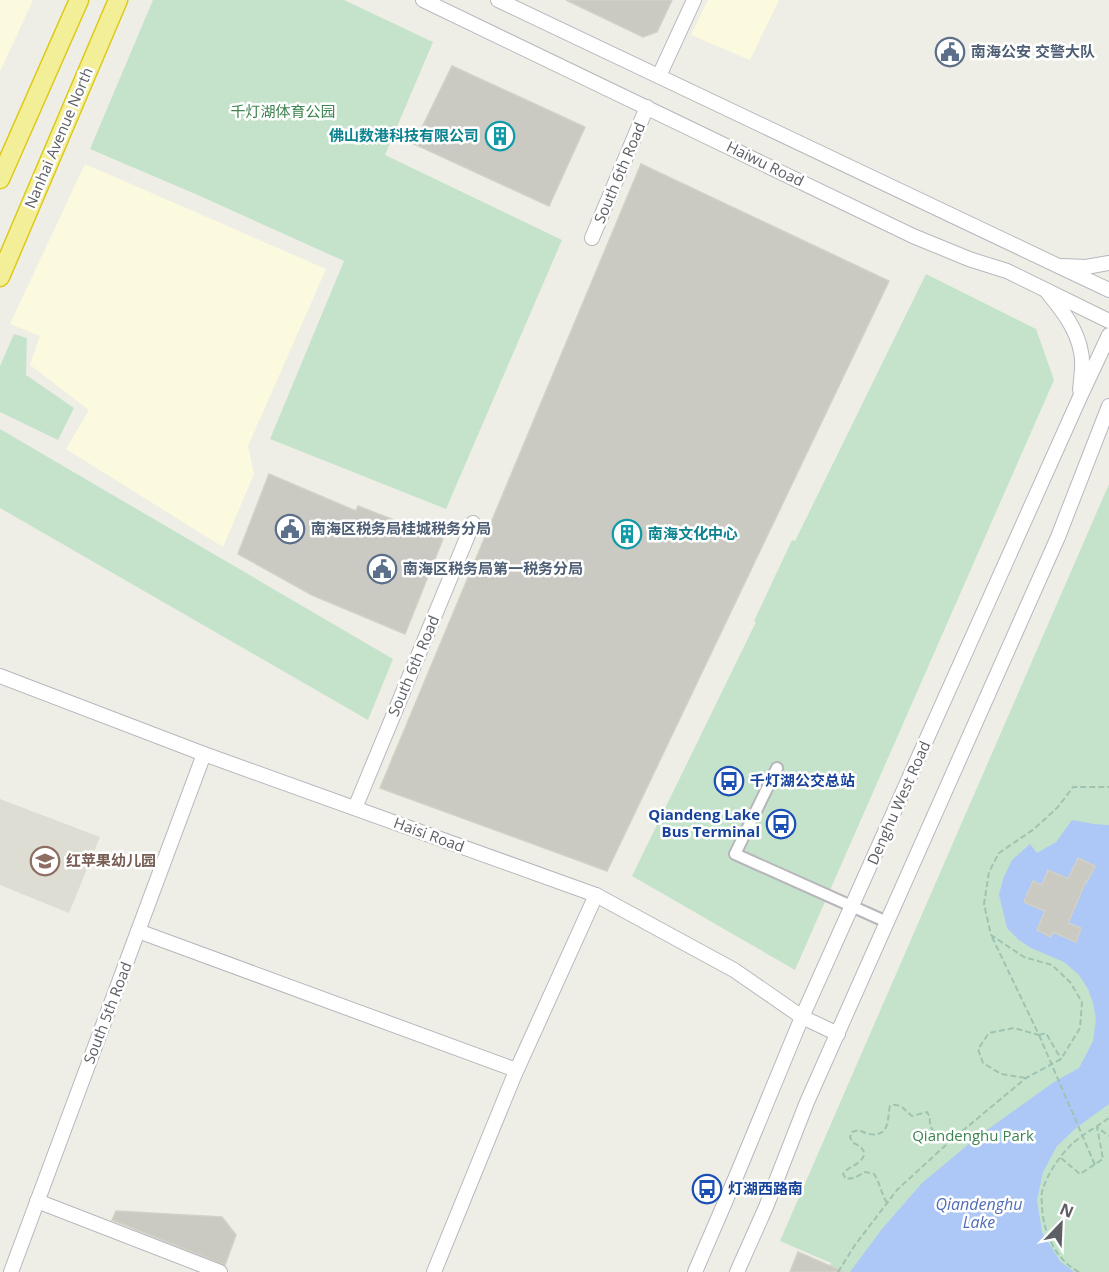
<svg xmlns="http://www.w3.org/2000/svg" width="1109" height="1272" viewBox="0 0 1109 1272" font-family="'Open Sans','Noto Sans SC',sans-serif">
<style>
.commercial{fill:#fbfade}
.education{fill:#deddd4}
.green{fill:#c5e3cb}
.water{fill:#adc7f7}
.building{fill:#cac9c2;stroke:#d2d1c5;stroke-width:1.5}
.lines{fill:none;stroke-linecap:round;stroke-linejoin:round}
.street-casing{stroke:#b6b6bb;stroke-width:14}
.secondary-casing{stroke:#b7b8be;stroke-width:16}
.highway-casing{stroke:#ddca17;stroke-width:21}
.path{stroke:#9ec4b1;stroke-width:2;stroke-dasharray:6 3;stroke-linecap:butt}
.street{stroke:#fff;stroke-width:10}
.secondary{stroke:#fff;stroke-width:14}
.highway{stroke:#f3ef98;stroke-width:18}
.path-bridge{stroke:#9ec4b1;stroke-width:2;stroke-dasharray:6 3;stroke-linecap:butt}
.labels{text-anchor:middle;stroke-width:5;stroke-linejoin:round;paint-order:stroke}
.service-label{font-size:15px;font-weight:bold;fill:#4e5e75;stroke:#fff;text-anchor:start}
.park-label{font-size:15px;fill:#3e8350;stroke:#fff}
.culture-label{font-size:15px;font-weight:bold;fill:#0d838f;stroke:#fff;text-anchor:end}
.street-label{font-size:15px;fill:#5d5f65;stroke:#fff}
.transit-label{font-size:15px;font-weight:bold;fill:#164399;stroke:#fff;text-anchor:start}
.education-label{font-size:15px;font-weight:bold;fill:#785e54;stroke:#fff;text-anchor:start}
.water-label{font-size:16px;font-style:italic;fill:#526db8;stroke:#fff}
</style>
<rect width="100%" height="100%" fill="#eeeee6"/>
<g class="commercial">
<path d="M0,0H33L0,72Z"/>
<path d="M708,0H779L750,60L691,35Z"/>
<path d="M85,164L326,269L248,446L254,474L223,547L66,449L89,410L30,365L40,336L10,324Z"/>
</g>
<path class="education" d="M0,799L100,837L69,913L0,885Z"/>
<g class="green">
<path d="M153,0H344L433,42L385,155L562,240L446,509L270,439L344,261L200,196L90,149Z"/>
<path d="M926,274L1036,329L1054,380L795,970L632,876L756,622L754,621L792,540L795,541Z"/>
<path d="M14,334L27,338L26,375L74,408L58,440L0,412V366Z"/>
<path d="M0,429L393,659L368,720L0,508Z"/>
<path d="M1109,484V1272H828L831,1263L780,1241Z"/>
</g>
<path class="water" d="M1072,820L1094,824L1109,825V1104L1076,1128L1057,1146L1043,1172L1037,1200L1042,1232L1060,1261L1074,1272H850L882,1229L922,1183L976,1138L1054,1082L1079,1068L1093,1041L1096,1019L1093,1003L1088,989L1079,975L1064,962L1031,948L1019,940L1007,928L999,895L1003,879L1012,860L1030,844L1037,853L1056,842Z"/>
<g class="building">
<path d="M566,0H672L657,32L643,37Z"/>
<path d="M452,66L585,127L549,206L414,144Z"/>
<path d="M641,164L889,281L607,871L380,788Z"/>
<path d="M269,474L356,511L358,506L443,539L405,634L312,595L238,554Z"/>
<path d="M1078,858L1095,866L1087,882L1086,881L1068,923L1081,928L1076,942L1053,932L1051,937L1037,930L1045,911L1024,902L1033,881L1042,885L1048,870L1068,879Z"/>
<path d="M116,1211L222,1217L236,1235L225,1265L112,1220Z"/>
<path d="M798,1252L844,1272H790Z"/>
</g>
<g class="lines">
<g class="street-casing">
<path id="street" d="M777,768L735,854L887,922"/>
</g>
<g class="secondary-casing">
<g id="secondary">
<path d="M423,0L913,236L969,259L1007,271L1109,321"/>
<path d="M498,0L1109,290"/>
<path d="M659,76L694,0"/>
<path d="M592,238L647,107"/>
<path d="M1063,266L1086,267L1109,263"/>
<path d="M1048,293C1062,310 1077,329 1081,352C1084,363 1081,378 1080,390"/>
<path d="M0,676L204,754L596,895L734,970L802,1017L838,1034"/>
<path d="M355,808L473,523"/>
<path d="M138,931L516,1070"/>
<path d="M37,1201L220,1272"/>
<path d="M11,1272L204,754"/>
<path d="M434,1272L514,1076L596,895"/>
<path d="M695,1272L738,1172L802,1017L1080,397L1109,335"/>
<path d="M737,1272L766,1207L807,1102L1058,537L1109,406"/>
</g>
</g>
<g class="highway-casing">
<g id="highway">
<path d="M0,179L79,0"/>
<path d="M0,277L118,0"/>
</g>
</g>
<g class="path">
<path d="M992,937L1039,1035L1014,1028L989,1033L978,1049L983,1063L1001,1074L1026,1078"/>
<path d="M1039,1035L1046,1033L1061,1059"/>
<path d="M1061,1158L1080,1174L1103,1159L1097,1127L1109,1136"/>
<path d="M887,1203C881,1193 880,1183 874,1174L865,1172L854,1178L846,1179L843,1174C848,1167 854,1167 860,1161C869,1153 862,1146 853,1143L850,1137L852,1132L859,1130C868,1135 881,1138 886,1127C889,1121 888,1113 890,1106C901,1102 904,1110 912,1116L927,1112L930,1117C928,1131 938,1135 948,1143"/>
<path d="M838,1272L855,1245L897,1190L948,1143L1026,1078L1061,1059L1080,1028L1082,1002L1070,982L1052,965L1024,957L991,935L984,904L989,872L999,853L1034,829L1058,807L1073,787H1109"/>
<path d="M1079,1272C1056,1260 1043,1233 1042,1206C1042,1202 1041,1197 1042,1192C1045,1178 1060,1155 1071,1145C1081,1135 1097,1127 1109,1118"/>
</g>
<use href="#street" class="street"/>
<use href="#secondary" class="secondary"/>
<use href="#highway" class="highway"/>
<path class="path-bridge" d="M1039,1035L1095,1165"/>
</g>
<defs>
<g id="civic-ring" transform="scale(1.5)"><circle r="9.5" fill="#fff" stroke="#5c6f8a" stroke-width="1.5"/><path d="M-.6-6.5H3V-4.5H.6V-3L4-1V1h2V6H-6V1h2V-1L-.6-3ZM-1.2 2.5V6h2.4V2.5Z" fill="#5c6f8a"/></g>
<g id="building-ring" transform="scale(1.5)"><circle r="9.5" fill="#fff" stroke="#0f9aa8" stroke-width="1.5"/><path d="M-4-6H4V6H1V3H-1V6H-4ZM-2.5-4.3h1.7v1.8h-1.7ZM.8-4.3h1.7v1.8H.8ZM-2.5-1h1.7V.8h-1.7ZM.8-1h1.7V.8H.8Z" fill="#0f9aa8"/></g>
<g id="bus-ring" transform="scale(1.5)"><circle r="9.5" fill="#fff" stroke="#1a4fb4" stroke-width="1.5"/><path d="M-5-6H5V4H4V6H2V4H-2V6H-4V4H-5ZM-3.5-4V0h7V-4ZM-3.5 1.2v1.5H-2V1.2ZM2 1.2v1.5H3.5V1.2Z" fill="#1a4fb4"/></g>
<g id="school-ring" transform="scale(1.5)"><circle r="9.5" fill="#fff" stroke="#8d6e63" stroke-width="1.5"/><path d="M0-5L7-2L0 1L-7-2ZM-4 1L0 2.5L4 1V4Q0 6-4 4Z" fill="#8d6e63"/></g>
</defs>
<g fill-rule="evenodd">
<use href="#civic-ring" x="950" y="52"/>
<use href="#building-ring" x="500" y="136"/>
<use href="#civic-ring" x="290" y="529"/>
<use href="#building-ring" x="627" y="534"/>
<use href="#civic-ring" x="382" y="569"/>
<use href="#bus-ring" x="729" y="781"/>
<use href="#bus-ring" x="781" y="824"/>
<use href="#school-ring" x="45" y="861"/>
<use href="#bus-ring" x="707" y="1189"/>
</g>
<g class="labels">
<g class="service-label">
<text x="971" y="57">南海公安 交警大队</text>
<text x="311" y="534">南海区税务局桂城税务分局</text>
<text x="403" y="574">南海区税务局第一税务分局</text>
</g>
<g class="park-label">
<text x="283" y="117">千灯湖体育公园</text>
<text x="973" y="1141">Qiandenghu Park</text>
</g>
<g class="culture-label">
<text x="479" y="141">佛山数港科技有限公司</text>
<text x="648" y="539" text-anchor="start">南海文化中心</text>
</g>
<g class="street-label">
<text transform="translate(59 138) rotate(-67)" y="5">Nanhai Avenue North</text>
<text transform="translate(765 164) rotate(26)" y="5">Haiwu Road</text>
<text transform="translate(620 173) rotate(-67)" y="5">South 6th Road</text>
<text transform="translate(414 666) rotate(-67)" y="5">South 6th Road</text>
<text transform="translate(899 803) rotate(-66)" y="5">Denghu West Road</text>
<text transform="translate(429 835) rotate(20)" y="5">Haisi Road</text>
<text transform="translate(108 1013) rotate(-69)" y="5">South 5th Road</text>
</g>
<g class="transit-label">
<text x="750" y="786">千灯湖公交总站</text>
<text x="760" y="820" text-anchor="end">Qiandeng Lake<tspan x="760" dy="17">Bus Terminal</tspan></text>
<text x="728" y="1194">灯湖西路南</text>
</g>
<g class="education-label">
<text x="66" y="866">红苹果幼儿园</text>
</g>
<g class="water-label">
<text x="979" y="1210">Qiandenghu<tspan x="979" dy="18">Lake</tspan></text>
</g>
</g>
<g transform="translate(1061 1224) rotate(23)" stroke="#ffffff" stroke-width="4.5" paint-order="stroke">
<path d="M0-4.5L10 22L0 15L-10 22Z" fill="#5d5f65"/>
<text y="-9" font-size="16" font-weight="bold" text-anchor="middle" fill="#5d5f65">N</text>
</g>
</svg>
